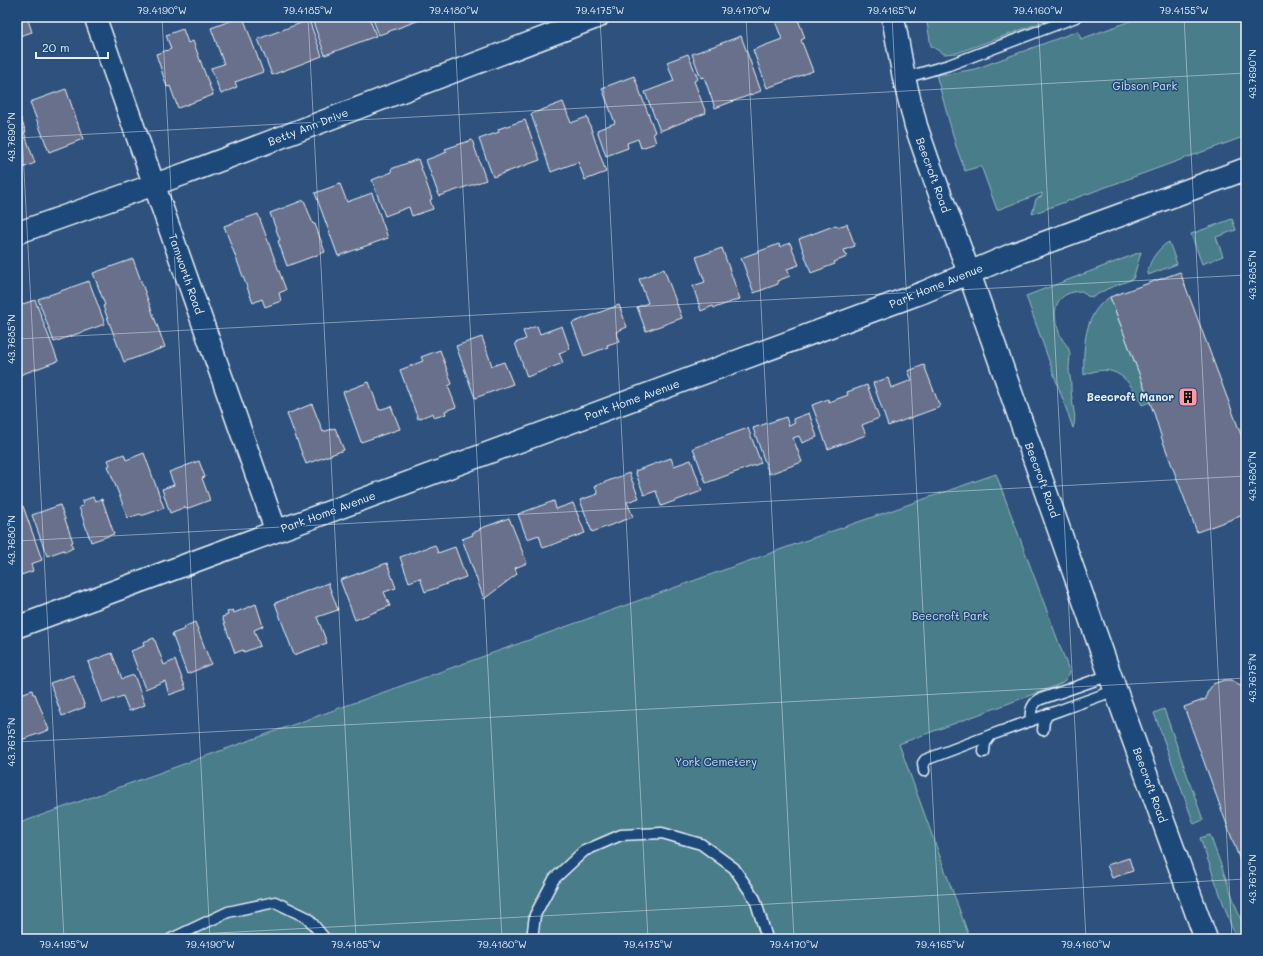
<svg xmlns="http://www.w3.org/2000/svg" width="1263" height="956" viewBox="0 0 1263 956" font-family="Mali,sans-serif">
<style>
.green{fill:#497d8a;stroke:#98b7c1}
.building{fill:#68708b;stroke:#e8f1f8}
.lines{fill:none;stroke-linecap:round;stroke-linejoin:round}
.lane-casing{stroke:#e8f1f8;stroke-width:13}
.street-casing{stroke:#e8f1f8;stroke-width:24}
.secondary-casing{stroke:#e8f1f8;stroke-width:25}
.lane{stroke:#1f4a7a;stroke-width:10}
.street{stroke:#1f4a7a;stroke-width:21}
.secondary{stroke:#1f4a7a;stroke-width:22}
.ticks{fill:none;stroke:#e8f1f8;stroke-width:1;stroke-opacity:0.45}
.labels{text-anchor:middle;stroke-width:3;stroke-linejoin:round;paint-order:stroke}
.park-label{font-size:11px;fill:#d0e0e8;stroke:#1f4a7a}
.street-label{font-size:11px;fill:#e8f1f8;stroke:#1f4a7a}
.poi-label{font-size:11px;font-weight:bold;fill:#e8f1f8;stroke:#1f4a7a;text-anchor:end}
.neatline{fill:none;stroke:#e8f1f8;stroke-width:1.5}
.ticks-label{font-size:10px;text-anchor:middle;fill:#e8f1f8}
</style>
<rect width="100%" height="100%" fill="#2e527d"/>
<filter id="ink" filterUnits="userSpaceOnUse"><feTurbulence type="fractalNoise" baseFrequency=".025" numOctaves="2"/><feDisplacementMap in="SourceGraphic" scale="8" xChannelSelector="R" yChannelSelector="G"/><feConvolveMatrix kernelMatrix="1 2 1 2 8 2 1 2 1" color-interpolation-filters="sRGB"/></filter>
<g filter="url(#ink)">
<g class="green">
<path d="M926,17H1056L957,53L944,54L931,46Z"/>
<path d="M1141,17H1246V136L1032,214L1036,199L1042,196V193L997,210L981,166L965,171L956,146L936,74H948L975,69L1078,31L1081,39Z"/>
<path d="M1232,219L1236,230L1216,237L1223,256L1202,264L1191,234Z"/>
<path d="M1169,242L1177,264L1148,275C1147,263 1159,247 1169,242Z"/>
<path d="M1141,252L1133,279L1107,289L1093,297L1087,296L1082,291C1052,292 1051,314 1061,337C1063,342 1068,345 1069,350C1071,355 1069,362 1069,368C1069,374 1071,380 1071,386C1071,390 1071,394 1072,398C1073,410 1077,417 1073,428L1026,296Z"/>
<path d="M1110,297L1150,402L1142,405C1130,380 1115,361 1084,375C1083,348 1084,312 1110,297Z"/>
<path d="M996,474L1070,673L1064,681L1058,685L899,744L970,939H17V824L821,535Z"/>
<path d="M1164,709L1203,820L1194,824L1154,713Z"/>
<path d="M1210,835L1246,934V939H1236L1200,838Z"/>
</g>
<g class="building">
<path d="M17,17H27L32,32L17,37Z"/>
<path d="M241,17H243L263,72L235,82L237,87L221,94L211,68L224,64L211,28Z"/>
<path d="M316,17H369L376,36L325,55L312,19Z"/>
<path d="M372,17H428L379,35Z"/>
<path d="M786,17H797L805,38L801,40L813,71L767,88L753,50L782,39L775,21Z"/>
<path d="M309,20L322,56L272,75L258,39Z"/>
<path d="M183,29L188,43L193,41L213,95L178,108L170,86L167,87L156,54L171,49L166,35Z"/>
<path d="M741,36L761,91L715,108L704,77L701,78L692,54Z"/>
<path d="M688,54L698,79L694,81L706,113L660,131L645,92L674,81L667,62Z"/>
<path d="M634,76L655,132L653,133L656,143L641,148L638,139L627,143L628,148L606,156L597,130L615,123L602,88Z"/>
<path d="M66,89L83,139L49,152L30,102Z"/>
<path d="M563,102L571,123L587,117L606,172L585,180L578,162L551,172L531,114Z"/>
<path d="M18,111L26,132H24L35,163L17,170V112Z"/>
<path d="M525,120L540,160L493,177L479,139L499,132L498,129Z"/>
<path d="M472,140L486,180L439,196L426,160L447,152L445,149Z"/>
<path d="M418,159L432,199L430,200L433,209L412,216L409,207L385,216L372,180L392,172L391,169Z"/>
<path d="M340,184L347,202L372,193L388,238L338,256L315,193Z"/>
<path d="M304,200L313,224H315L325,252L287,266L278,241L280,240L270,213Z"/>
<path d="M258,214L286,290L279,293L281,301L265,307L262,299L253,303L224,226Z"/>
<path d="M847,224L855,246L844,250L847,257L834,262L835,264L811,273L799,239L836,225L837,227Z"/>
<path d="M790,243L799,265L787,269L790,276L777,281L778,284L754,293L741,258L779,244L780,247Z"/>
<path d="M722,248L740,299L714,308L713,306L701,311L693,286L705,282L696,257Z"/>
<path d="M133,259L165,347L124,362L103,306L105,305L93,273Z"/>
<path d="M664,269L682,318L646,331L637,307L648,303L639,279Z"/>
<path d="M1180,272L1246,448V514L1197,532L1162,439L1154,413L1110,297Z"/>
<path d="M89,281L105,324L54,342L38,299Z"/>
<path d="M35,300L58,361L17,376V306Z"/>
<path d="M619,305L627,327L616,332L620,341L607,345L608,347L584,356L572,323Z"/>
<path d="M537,326L540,334L562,326L570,349L559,353L563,363L527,377L515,343L526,339L523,331Z"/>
<path d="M482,337L492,366L504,362L513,384L475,398L456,346Z"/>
<path d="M440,350L452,384L448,386L456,407L445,411L446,414L434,418L433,413L418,419L400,370L423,361L421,357Z"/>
<path d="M924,365L940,407L888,426L873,383L888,378L891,388L912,380L908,371Z"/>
<path d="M369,382L379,410L391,406L400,429L361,442L343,392Z"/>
<path d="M867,385L879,418L862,425L866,435L828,449L812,405L828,399L829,402L848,395L847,392Z"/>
<path d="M312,404L323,432L335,428L344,450L306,464L287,414Z"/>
<path d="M809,413L817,437L802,443L799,436L793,438L802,462L769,474L753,428L786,417L789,426L795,423L793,419Z"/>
<path d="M748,428L761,463L706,483L693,448Z"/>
<path d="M144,453L164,508L144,515H141L140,514L128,518L108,466L110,465L108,460L124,454L126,460Z"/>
<path d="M671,458L674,466L691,460L702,491L661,506L656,491L644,495L635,471Z"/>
<path d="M199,461L205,477L202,478L210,500L186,509L185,507L170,513L162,489L174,485L169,472Z"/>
<path d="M629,473L639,498L627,502L633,517L592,532L580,500L598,494L595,486Z"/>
<path d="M93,497L95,501L102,499L114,534L91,542L79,507L83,506L82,501Z"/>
<path d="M554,501L556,509L573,503L585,533L543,548L539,535L527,539L518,514Z"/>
<path d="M60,505L73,542L71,543L73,548L65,552L64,550L47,556L32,515Z"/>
<path d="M23,506L42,560L31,564L33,571L21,575L19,569L17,570V508Z"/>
<path d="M509,518L527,563L515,568L517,574L484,599L462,539L473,535L472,533L480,530L479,529Z"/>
<path d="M435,545L438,553L455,547L466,577L425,592L420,578L409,582L400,557Z"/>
<path d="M387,563L396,588L384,592L390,606L355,620L340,580Z"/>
<path d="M328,583L338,610L317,617L327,643L294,655L275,603Z"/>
<path d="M256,604L263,626L254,630L260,646L244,652L243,650L235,653L222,617L228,615L227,612L233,610L234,613Z"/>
<path d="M195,622L211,664L187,674L172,634L185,629L184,627Z"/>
<path d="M154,638L164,665L175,660L186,689L169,695L165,681L145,689L131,651L144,646L143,642Z"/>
<path d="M112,653L122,679L134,675L145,705L129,711L123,696L103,703L88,662Z"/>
<path d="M73,675L85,707L62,716L50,683Z"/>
<path d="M1224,680H1231L1240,686L1246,684V877L1184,707L1206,699L1207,693L1213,684Z"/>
<path d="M32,690L33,694H35L49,730L21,740L17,729V692L19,691L21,694Z"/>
<path d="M1129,858L1133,871L1112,878L1107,865Z"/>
</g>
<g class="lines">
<g class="lane-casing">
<g id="lane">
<path d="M904,78L949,65L1076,17"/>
<path d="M1031,721C1030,712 1031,706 1038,700L1110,675"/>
<path d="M1043,730L1044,721L1048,714"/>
<path d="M984,752L985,743L991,735L1116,690"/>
<path d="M924,771L923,763L925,760L991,735"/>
<path d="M171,939L228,912L275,902L308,918L325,939"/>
<path d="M532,939L535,915L554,879L584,851L621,835L662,833L701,844L734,868L755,899L766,935V939"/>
</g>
</g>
<g class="street-casing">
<g id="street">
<path d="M95,17L276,531"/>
<path d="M17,233L187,173L598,17"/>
<path d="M17,627L924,292L969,273"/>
</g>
</g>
<g class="secondary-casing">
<g id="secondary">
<path d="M893,17L904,78L916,126L928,161L969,273L1110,675L1206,939"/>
<path d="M969,273L1014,254L1246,169"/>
</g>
</g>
<use href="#lane" class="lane"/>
<use href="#street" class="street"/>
<use href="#secondary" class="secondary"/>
</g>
</g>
<path class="ticks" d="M162,17L210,939M308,17L356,939M454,17L502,939M600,17L648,939M746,17L794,939M892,17L940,939M1038,17L1086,939M1184,17L1232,939M17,36L64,939M17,138L1246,73M17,339L1246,275M17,541L1246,476M17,742L1246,678M103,939L1246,879"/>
<defs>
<g id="building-square" transform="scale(1)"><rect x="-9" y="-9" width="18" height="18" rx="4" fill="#ff9aa2" stroke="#1f4a7a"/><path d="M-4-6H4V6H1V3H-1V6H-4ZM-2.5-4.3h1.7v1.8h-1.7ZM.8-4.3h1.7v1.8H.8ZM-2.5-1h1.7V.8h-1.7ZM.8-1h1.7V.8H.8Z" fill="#111"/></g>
</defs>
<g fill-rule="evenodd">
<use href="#building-square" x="1188" y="397"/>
</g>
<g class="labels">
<g class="park-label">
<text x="1145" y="90">Gibson Park</text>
<text x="950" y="620">Beecroft Park</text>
<text x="716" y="766">York Cemetery</text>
</g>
<g class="street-label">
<text transform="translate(308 127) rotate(-21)" y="4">Betty Ann Drive</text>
<text transform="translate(933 175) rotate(70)" y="4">Beecroft Road</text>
<text transform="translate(186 274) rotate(71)" y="4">Tamworth Road</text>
<text transform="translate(936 286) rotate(-22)" y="4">Park Home Avenue</text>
<text transform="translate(632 400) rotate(-20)" y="4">Park Home Avenue</text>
<text transform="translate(1042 480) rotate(70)" y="4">Beecroft Road</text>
<text transform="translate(328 512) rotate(-20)" y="4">Park Home Avenue</text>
<text transform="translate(1150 785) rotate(70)" y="4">Beecroft Road</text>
</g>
<g class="poi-label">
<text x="1174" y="401">Beecroft Manor</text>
</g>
</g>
<rect width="1263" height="956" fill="none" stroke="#1f4a7a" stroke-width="44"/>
<path d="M36 52v6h72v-6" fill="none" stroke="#e8f1f8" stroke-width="2"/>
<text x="42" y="52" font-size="12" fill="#e8f1f8" stroke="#1f4a7a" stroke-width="3" paint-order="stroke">20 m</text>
<rect x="22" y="22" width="1219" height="912" class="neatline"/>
<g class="ticks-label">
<text x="162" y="14">79.4190°W</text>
<text x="308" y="14">79.4185°W</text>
<text x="454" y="14">79.4180°W</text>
<text x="600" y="14">79.4175°W</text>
<text x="746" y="14">79.4170°W</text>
<text x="892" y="14">79.4165°W</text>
<text x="1038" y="14">79.4160°W</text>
<text x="1184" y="14">79.4155°W</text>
<text transform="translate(1252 74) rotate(-90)" y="4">43.7690°N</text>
<text transform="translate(11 137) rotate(-90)" y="4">43.7690°N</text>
<text transform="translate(1252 275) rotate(-90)" y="4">43.7685°N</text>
<text transform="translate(11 339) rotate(-90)" y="4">43.7685°N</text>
<text transform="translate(1252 476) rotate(-90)" y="4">43.7680°N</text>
<text transform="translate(11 540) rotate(-90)" y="4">43.7680°N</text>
<text transform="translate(1252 678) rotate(-90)" y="4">43.7675°N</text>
<text transform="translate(11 742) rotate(-90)" y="4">43.7675°N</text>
<text transform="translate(1252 879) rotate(-90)" y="4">43.7670°N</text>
<text x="64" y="948">79.4195°W</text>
<text x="210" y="948">79.4190°W</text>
<text x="356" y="948">79.4185°W</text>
<text x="502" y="948">79.4180°W</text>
<text x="648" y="948">79.4175°W</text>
<text x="794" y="948">79.4170°W</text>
<text x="940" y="948">79.4165°W</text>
<text x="1086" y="948">79.4160°W</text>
</g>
</svg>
